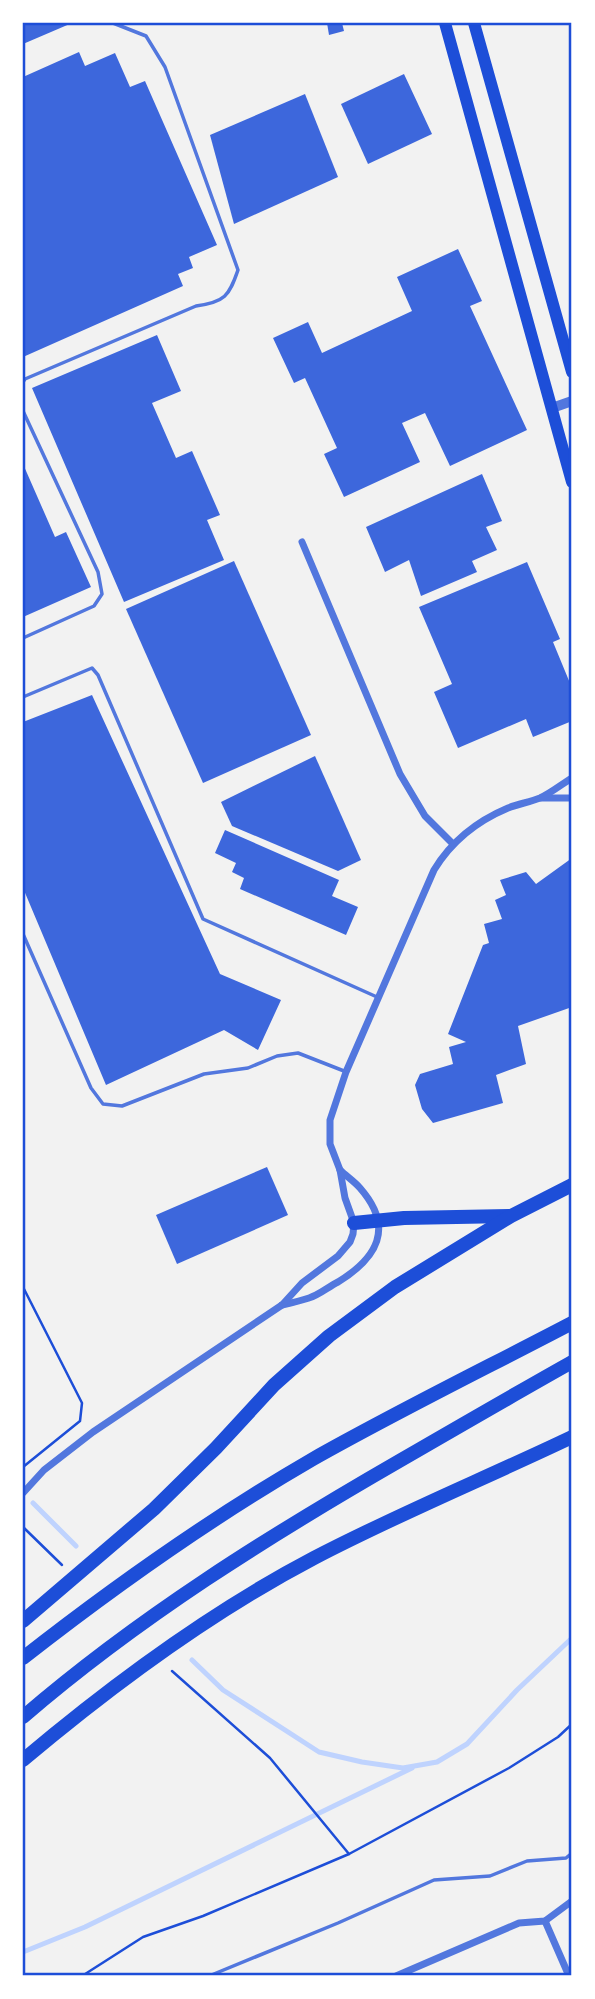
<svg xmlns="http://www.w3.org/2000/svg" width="595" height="1999" viewBox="0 0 595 1999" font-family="Rubik,sans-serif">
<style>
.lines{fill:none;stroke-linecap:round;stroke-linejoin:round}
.stream{stroke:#bfd3fe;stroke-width:5}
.building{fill:#3d67dc}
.path{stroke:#1d4ed8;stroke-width:2.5}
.service{stroke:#5277de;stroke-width:3.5}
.minor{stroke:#5277de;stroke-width:7}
.tertiary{stroke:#5277de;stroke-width:10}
.primary{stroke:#1d4ed8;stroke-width:12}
.motorway{stroke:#1d4ed8;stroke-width:14}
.neatline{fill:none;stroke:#1d4ed8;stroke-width:2.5}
</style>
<rect width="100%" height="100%" fill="#f2f2f2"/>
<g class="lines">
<g class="stream">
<path d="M33,1503L76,1546"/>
<path d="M192,1660L223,1690L319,1752L362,1762L403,1768L437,1762L467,1744L517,1690L572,1638"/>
<path d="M23,1952L85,1927L412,1768"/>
</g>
</g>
<g class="building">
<path d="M23,23H72L23,44Z"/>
<path d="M327,23H342L344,31L329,35Z"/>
<path d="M79,52L85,66L115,53L130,87L145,81L217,245L189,257L193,268L178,274L183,286L23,357V77Z"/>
<path d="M404,74L432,134L368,164L341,104Z"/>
<path d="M305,94L338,177L234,224L210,135Z"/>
<path d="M458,249L482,301L470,306L527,430L450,466L425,413L402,423L420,462L344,497L324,454L337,448L305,378L294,383L273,338L308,322L322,353L412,311L397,277Z"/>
<path d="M157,335L181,391L152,403L176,458L192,451L220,515L207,520L224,560L124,602L32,388Z"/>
<path d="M23,464L55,537L66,532L91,587L23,617Z"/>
<path d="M482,474L502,521L486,527L497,550L472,561L477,572L421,596L409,560L385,572L366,527Z"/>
<path d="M234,561L311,735L203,783L126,609Z"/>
<path d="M527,562L560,639L553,642L572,688V721L533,737L526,719L458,748L434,692L452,684L419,607Z"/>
<path d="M92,695L220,974L281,1000L258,1050L224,1030L106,1085L23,888V722Z"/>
<path d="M315,756L361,860L338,871L232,826L221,802Z"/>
<path d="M225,830L339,880L332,896L358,907L346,935L240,889L244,878L232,872L236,863L215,853Z"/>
<path d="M572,858V1007L518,1026L526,1064L496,1075L503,1103L433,1123L422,1109L415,1085L420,1074L453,1064L449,1047L466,1042L448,1034L483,945L489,943L484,924L502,919L495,900L506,895L500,880L526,872L536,884Z"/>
<path d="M267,1167L288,1215L177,1264L156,1215Z"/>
</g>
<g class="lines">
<g class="path">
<path d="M23,1287L82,1403L80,1421L23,1467"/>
<path d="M23,1527L62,1565"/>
<path d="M172,1671L270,1758L349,1854"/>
<path d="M82,1976L143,1937L203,1916L349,1854L509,1768L558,1737L572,1724"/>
</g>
<g class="service">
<path d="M23,382L25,379L196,306C225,302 229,296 238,270L165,67L146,36L113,23"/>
<path d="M23,411L98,572L102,594L94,606L23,638"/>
<path d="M23,697L92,668L98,675L203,919L377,997"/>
<path d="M23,934L91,1088L103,1104L122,1106L204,1074L248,1068L277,1056L298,1053L344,1071"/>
<path d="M209,1976L338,1923L434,1880L490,1876L527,1861L566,1858L572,1853"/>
</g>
<g class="minor">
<path d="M302,542L400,774L425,816L453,844"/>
<path d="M541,798H572"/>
<path d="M282,1305C291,1303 300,1301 309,1298C319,1295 328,1287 338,1282C377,1258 395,1228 360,1188C354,1181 346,1176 340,1170"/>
<path d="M23,1493L44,1470L93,1432L282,1305L302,1283L338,1256L350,1242L353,1234L354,1223L345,1198L340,1170L330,1144V1120L346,1072L434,870C451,842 477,821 508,808C518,804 530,802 540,798C551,793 562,784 572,778"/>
<path d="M545,1921L569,1976"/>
<path d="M396,1976L519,1923L545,1921L572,1901"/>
</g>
<path class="tertiary" d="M552,408L572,401"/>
<g class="primary">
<path d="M445,23L572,482"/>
<path d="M474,23L572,372"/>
</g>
<g class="motorway">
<path d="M354,1223L404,1218L509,1216"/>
<path d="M23,1621L154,1509L216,1448L274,1385L329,1336L395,1287L511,1216L572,1185"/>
<path d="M23,1658C115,1586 211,1518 313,1459C398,1411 486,1368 572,1323"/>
<path d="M23,1717C139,1617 269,1536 401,1460C458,1427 515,1394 572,1362"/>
<path d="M23,1760C112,1685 209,1613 314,1558C398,1514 486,1478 572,1437"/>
</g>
</g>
<rect width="595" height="1999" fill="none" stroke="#ffffff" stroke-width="49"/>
<rect x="24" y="24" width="546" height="1950" class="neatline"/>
</svg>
